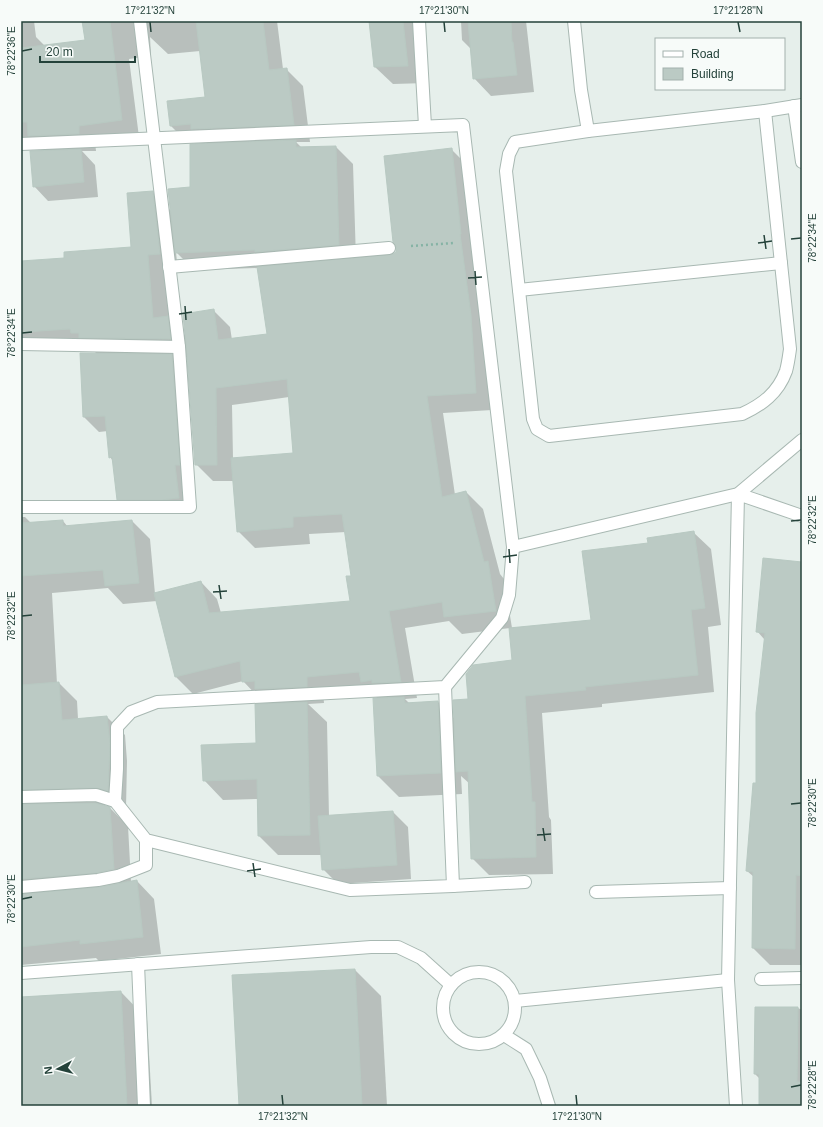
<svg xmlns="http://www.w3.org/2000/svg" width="823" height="1127" viewBox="0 0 823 1127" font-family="Arial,sans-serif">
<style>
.shadow{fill:#0003;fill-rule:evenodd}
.building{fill:#bbcac4;stroke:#b8c9c2}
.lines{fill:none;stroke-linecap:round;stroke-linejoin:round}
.lane-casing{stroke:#a8b8b2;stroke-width:14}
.street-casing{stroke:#a8b8b2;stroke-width:14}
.path{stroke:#86b3a5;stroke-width:2.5;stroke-dasharray:2 3;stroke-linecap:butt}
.lane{stroke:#fff;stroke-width:12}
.street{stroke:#fff;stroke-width:12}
.ticks{fill:none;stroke:#24423a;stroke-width:1.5}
.neatline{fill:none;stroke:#24423a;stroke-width:1.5}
.ticks-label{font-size:10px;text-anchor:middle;fill:#24423a}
</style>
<rect width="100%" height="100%" fill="#e6efeb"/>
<g class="shadow">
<path d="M21,21H34L36,37L45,46L86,41L83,21H277L283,69H286L303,86L310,142H296L302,148L336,147L353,164L356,259L393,255L397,252L451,149L468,166L492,410L443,413L455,495L466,492L483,509L500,574L504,579L512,628L592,621L649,544L693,532L711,549L721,625L708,627L714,692L602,704V707L542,713L549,817L551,820L553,874L489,875L472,858L470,784L461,776L462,794L399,797L378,776V699L369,689L323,693L324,703L308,704L327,722L329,817L393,812L408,827L411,879L338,884L323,869L322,855H278L259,836L258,799L223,800L204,780L257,744L271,705L265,698L260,699L243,681L193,694L176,677L157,601L123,604L108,588L52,593L57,684L59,683L77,701L78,719L107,717L125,735L127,761L126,808L114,805H102L110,808L128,826L131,882L137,881L154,899L161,954L99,961L96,958L21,965V517H25L31,523L63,521L68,527L132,521L150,539L155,594L201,582L217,599L221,613L351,602L352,576L346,532L309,534L310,544L255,548L238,531L234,481H213L196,464L188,357H173L186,370L190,479L193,512L178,514H132L118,499L113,461L110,457L108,431L99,432L84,417L81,354H97L94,351L21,347V262L65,259L132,248L152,192L171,211L191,188L207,144L204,141L188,143L171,126L206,98L200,51L168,54L150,37L151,56L129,59L139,137L95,142L96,151H82L95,165L98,197L48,201L34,186L45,151L33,139L21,140ZM176,252L194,270L258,268L268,335L232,340L230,327L213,310L186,336L169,319L165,272H178ZM289,397L294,454L233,459L232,405ZM449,621L462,634L510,628L513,661L469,700L455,719L438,702L409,703L405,699L417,698L405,628Z"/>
<path d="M370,21H425L427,83L393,84L375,67Z"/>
<path d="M461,21H526L534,92L491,96L474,78L471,49L462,40Z"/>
<path d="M802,563V965H770L753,948L754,877L747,871L757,784L765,640L757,631Z"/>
<path d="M355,970L381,996L387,1106H240Z"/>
<path d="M121,992L147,1019L152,1106H21V997Z"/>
<path d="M798,1008L802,1010V1106H760V1079L755,1074Z"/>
</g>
<g class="building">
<path d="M82,21H110L122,120L79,126V134L28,136L27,122H21V48L85,40Z"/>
<path d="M196,21H263L269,70L287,68L294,125L191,129V124L170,126L167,101L205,97Z"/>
<path d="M369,21H403L408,66L374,67Z"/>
<path d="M468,21H511L512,42H513L517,75L473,79Z"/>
<path d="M296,140V147L336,146L339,245L255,252V250L175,253L168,189L190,187V144Z"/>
<path d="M452,148L461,234H460L471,315L476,393L427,396L442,497L466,491L484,562L488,561L496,611L444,617L442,602L389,611L401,682L372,683V680L361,682L359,672L307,677V687L255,689V681L242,682L240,661L175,677L154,593L201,581L209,613L350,601L346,576H351L342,514L293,517V527L237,532L231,458L293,453L287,379L216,388L217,465H195L186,346L183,314L214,309L218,340L267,334L257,267L393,254L396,252V247L393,242L384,156Z"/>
<path d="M81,149L84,182L33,187L30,151Z"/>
<path d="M153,191L160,254L148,255L153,318L168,316L171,339L79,338V333H71L70,329L24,332L21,261L64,258V252L131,247L127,193Z"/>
<path d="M80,353L172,354L180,465H175L179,498L162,500H117L112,457L109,458L105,416L83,417Z"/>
<path d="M63,520V526L132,520L139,583L105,586L103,570L21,576V523Z"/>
<path d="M694,531L705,608L691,610L698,675L585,687L586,690L525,696L532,802H535L536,857L471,859L468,771L456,772L453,700L468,699L466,674L473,665L512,660L509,628L591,620L582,551L648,543L647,538Z"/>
<path d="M763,558L802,562V876L796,875L795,949L752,948L753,872L746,871L753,783H756V713L765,633L756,632Z"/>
<path d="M59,682L62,720L107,716L110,743L108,791L96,788L21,790V685Z"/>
<path d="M404,697L405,703L438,701L441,773L377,776L373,698Z"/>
<path d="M307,702L310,835L258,836L257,779L203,781L201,745L256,743L255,704Z"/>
<path d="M95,803L110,807L114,869L97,873L21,879V804Z"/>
<path d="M393,811L397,865L322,870L318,816Z"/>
<path d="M137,880L143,937L80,944V940L21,947V894L99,887Z"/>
<path d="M355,969L362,1106H239L232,975Z"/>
<path d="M121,991L127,1106H21V997Z"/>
<path d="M755,1007H798L797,1082H802V1106H759V1074H754Z"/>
</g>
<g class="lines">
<g class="lane-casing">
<path id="lane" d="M596,892L730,888"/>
</g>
<g class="street-casing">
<g id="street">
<path d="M419,21L425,126"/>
<path d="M574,21L581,90L588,131L765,111L802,105"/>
<path d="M794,106L802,162"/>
<path d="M588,131L515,142L509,154L506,171L533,419L537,429L549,436L742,414C762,405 778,393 786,371C788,364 789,356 790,349L765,111"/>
<path d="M21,144L463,125L513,547L509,595L502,618L445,687L157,702L131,712L117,727V769L115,801"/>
<path d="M169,267L389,248"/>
<path d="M519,290L781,263"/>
<path d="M21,344L179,347"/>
<path d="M21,507H190L179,347L140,21"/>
<path d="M513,547L738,494L802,440"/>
<path d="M21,797L96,795L115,801L146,840L350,890L453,886L445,687"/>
<path d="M453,886L525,882"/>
<path d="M21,887L98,880L118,876L146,865V840"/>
<path d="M138,964L144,1106"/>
<circle cx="479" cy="1008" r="36"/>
<path d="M21,973L371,947H398L421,958L451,985"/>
<path d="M761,979L802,978"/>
<path d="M515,1001L728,980"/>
<path d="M504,1035L526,1049L540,1078L549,1106"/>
<path d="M736,1106L728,980L738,494L802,516"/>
</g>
</g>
<path class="path" d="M411,246L454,243"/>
<use href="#lane" class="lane"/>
<use href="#street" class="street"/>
</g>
<path class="ticks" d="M150,22L151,32M444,22L445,32M738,22L740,32M22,51L32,49M764,235L766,249M791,239L801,238M758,243L772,241M475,271L476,285M468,278L482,277M185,306L186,320M179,314L192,312M22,333L32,332M791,521L801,520M509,549L510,563M503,557L517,555M219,585L221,599M213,592L227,591M22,616L32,615M791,804L801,803M543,828L545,841M537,835L551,834M253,863L255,877M247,871L261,869M22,899L32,897M791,1087L801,1085M282,1095L283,1105M576,1095L577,1105"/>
<rect width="823" height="1127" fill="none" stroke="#f7fbf9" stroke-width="44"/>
<rect x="655" y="38" width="130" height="52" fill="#f7fbf9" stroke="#a3b1ad"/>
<rect x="663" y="51" width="20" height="6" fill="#ffffff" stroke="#a3b1ad"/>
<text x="691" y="58" font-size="12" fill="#24423a">Road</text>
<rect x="663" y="68" width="20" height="12" fill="#bbcac4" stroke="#a3b1ad"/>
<text x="691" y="78" font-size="12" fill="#24423a">Building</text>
<g transform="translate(58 1069) rotate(263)" stroke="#f7fbf9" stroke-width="3" paint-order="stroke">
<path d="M0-3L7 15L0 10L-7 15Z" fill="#24423a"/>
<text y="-6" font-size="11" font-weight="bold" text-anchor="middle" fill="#24423a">N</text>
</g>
<path d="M40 56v6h95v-6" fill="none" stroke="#24423a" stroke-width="2"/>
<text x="46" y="56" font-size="12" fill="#24423a" stroke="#f7fbf9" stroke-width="3" paint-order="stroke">20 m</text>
<rect x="22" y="22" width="779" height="1083" class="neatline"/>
<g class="ticks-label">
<text x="150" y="14">17°21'32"N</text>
<text x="444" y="14">17°21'30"N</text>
<text x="738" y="14">17°21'28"N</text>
<text transform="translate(11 51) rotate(-90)" y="4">78°22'36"E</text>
<text transform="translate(812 238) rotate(-90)" y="4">78°22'34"E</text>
<text transform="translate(11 333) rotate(-90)" y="4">78°22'34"E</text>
<text transform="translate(812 520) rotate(-90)" y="4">78°22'32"E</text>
<text transform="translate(11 616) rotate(-90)" y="4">78°22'32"E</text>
<text transform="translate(812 803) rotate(-90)" y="4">78°22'30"E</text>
<text transform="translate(11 899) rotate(-90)" y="4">78°22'30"E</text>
<text transform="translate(812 1085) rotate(-90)" y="4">78°22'28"E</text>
<text x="283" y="1120">17°21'32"N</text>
<text x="577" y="1120">17°21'30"N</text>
</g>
</svg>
